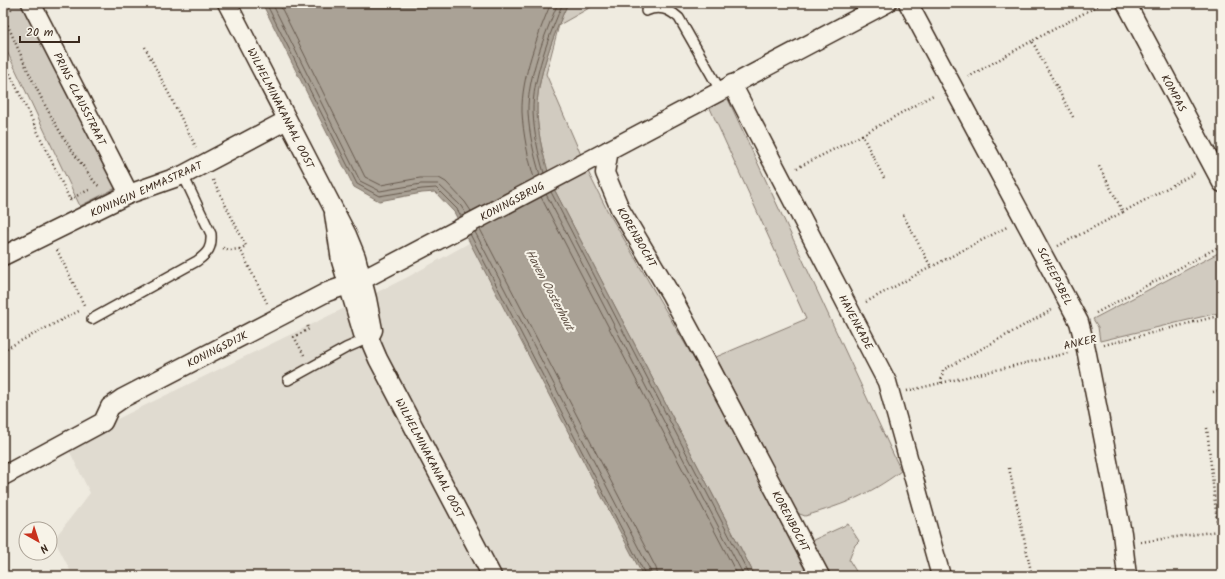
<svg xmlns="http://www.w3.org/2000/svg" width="1225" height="579" viewBox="0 0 1225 579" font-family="Kalam,sans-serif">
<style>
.built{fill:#e0dbd0}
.green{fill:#d1cbc0;stroke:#867a6f}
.water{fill:#aaa296;stroke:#7e7266}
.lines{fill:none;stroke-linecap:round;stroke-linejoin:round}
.shore{stroke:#675a4e;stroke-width:1}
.service-casing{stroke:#3b2a1e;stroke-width:12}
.minor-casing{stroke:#3b2a1e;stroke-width:21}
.path{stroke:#3b2a1e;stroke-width:2.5;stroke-dasharray:1 3;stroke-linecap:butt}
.service{stroke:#f7f3e8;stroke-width:9}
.minor{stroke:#f7f3e8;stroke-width:18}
.labels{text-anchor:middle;stroke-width:4;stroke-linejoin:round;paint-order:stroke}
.street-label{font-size:11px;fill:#3b2a1e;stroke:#f7f3e8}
.water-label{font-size:12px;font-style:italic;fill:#625448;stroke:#f7f3e8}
</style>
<rect width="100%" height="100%" fill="#efebe0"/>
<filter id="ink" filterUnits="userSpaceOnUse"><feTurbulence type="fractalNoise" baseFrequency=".025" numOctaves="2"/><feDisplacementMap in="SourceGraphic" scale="8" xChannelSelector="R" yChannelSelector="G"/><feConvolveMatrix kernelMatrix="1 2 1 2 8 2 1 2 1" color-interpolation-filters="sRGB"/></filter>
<g filter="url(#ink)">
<path class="built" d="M498,227L688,576H73L54,539L90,493L66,444L406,278Z"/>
<g class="green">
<path d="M3,3H25L118,187L80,206L3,43Z"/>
<path d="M568,3H598L559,25L546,74L591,178L607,210L719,402L808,576H755L553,187C545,163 538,138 537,112C536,78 554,34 568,3Z"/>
<path d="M727,97L901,471C867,496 845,504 805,516L797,513L716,357L806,319L709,106Z"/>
<path d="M1222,251V312L1100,341L1098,327L1093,319Z"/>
<path d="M848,524L859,541L855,545L849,560L859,576H828L811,541Z"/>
</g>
<path class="water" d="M262,3H568C554,34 536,78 537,112C538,138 545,163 553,187L755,576H643L454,212L435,192L422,193L379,201L354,187Z"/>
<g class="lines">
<g class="shore">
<path d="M266,3L357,184L379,196L422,189L436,188L457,209L461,216"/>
<path d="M272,3L360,181L380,191L421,184H438L461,206L466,214"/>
<path d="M279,3L365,177L381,185L420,178H439L446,182L465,202L471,211"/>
<path d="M544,173C538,153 534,133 533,112C532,79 550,33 563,3"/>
<path d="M540,175C534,155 529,133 528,112C527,78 545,34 558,3"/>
<path d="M534,178C528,157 523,134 522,112C521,78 538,34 551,3"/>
<path d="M551,192L750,576"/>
<path d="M546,194L744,576"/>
<path d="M541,197L738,576"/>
<path d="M480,229L656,568L658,576"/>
<path d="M475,232L650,570L652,576"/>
<path d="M470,234L646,576"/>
</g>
<g class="service-casing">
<g id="service">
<path d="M646,11C659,5 669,9 679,18L720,90"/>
<path d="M92,319L197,261C208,253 212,248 211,234L183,175"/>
<path d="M288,380L346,348L369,338"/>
</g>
</g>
<g class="minor-casing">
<g id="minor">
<path d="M31,3L129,194"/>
<path d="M227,3L347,235L356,257L367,299L373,330L369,338"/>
<path d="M908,3L1079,322L1086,349L1122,533L1127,576"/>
<path d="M1126,3L1222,183"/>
<path d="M732,84L887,382L941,576"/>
<path d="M334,214L341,261L363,334L369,338L378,359L492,576"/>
<path d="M3,256L129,194L183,175L287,120"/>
<path d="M3,476L103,422L110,407L123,398L327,292L362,280L609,150"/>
<path d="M820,576L712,371L671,295L621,211L605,173L609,150L887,3"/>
</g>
</g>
<g class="path">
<path d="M6,3L13,12"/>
<path d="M3,14C26,68 50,123 86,170C90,175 95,184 99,186"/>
<path d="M145,47L196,147"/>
<path d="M3,59L71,202"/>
<path d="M968,77L1032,41"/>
<path d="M1073,117L1032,41L1103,3"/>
<path d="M862,135L935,94"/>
<path d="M797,168L862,135L885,180"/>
<path d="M213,180L246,246L240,249L267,303"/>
<path d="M70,199L89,190"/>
<path d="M1123,212L1195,173"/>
<path d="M3,222L8,233"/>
<path d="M1058,246L1123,212L1099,166"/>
<path d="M223,248L230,250L240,249"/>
<path d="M57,250L85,307"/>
<path d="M931,267L1007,227"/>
<path d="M866,302L931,267L902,213"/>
<path d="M1096,313L1222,245"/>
<path d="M1104,345L1222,315"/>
<path d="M3,350L81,310"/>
<path d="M304,355L294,337L309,329L306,324"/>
<path d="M941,383L943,370L1052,310"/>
<path d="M907,391L1068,353"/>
<path d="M1213,392L1222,390"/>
<path d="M1207,428L1218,531"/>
<path d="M1009,468L1032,576"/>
<path d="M1141,542L1218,531L1222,567"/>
</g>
<use href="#service" class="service"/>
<use href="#minor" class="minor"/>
</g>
</g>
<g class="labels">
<g class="street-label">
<text transform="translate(1174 93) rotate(62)" y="4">KOMPAS</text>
<text transform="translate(80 99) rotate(63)" y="4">PRINS CLAUSSTRAAT</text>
<text transform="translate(281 108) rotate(63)" y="4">WILHELMINAKANAAL OOST</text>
<text transform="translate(146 189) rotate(-24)" y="4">KONINGIN EMMASTRAAT</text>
<text transform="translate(512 201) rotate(-28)" y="4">KONINGSBRUG</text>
<text transform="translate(637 237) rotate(60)" y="4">KORENBOCHT</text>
<text transform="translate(1055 276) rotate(63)" y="4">SCHEEPSBEL</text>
<text transform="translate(856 322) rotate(62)" y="4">HAVENKADE</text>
<text transform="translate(1080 342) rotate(-13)" y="4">ANKER</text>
<text transform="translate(217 349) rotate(-27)" y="4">KONINGSDIJK</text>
<text transform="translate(430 458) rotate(62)" y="4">WILHELMINAKANAAL OOST</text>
<text transform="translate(791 521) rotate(62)" y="4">KORENBOCHT</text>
</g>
<g class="water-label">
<text transform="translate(550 290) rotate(62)" y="4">Haven Oosterhout</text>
</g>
</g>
<rect width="1225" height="579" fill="none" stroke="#f7f3e8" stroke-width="16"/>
<rect x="8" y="8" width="1209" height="563" fill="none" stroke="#3b2a1e" stroke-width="1.5" filter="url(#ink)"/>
<g transform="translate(38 541) rotate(141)"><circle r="19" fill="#f7f3e8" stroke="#aca397"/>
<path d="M0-3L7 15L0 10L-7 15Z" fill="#c8321e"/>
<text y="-6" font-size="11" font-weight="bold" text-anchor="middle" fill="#3b2a1e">N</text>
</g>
<path d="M20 36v6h59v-6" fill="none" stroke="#3b2a1e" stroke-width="2"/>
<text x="26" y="36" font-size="12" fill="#3b2a1e" stroke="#f7f3e8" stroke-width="3" paint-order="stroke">20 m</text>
</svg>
